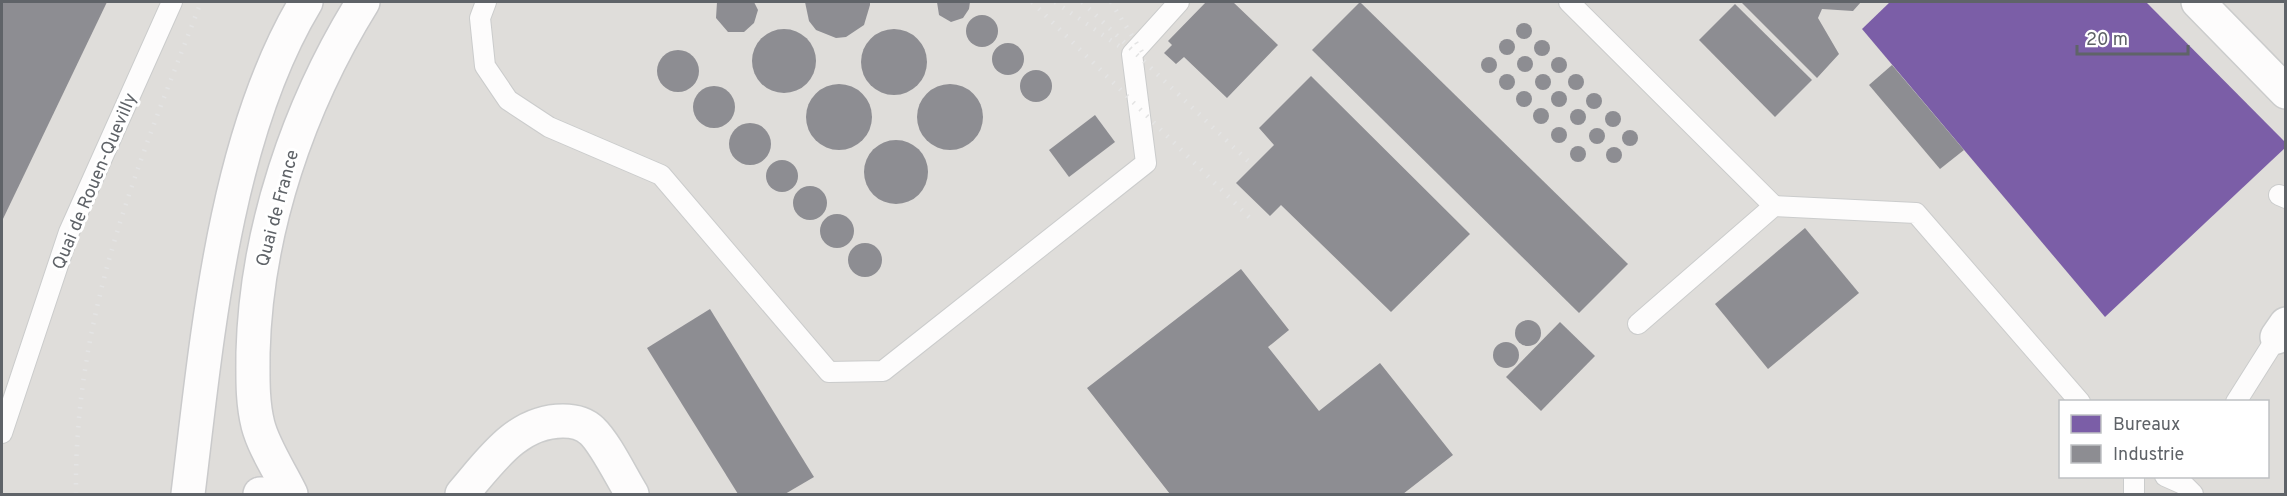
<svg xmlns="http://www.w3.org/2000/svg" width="2287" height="496" viewBox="0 0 2287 496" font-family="Overpass,sans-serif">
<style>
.industrial{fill:#dfddda;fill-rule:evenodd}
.offices{fill:#7b5ea7}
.industry{fill:#8d8d92}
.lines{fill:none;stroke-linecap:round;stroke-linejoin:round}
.lane-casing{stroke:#cbcccc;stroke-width:22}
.street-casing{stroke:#cbcccc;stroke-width:36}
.secondary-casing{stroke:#cacacb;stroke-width:36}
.lane{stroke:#fdfcfc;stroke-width:20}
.street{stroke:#fdfcfc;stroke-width:33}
.secondary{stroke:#fdfcfc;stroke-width:33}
.rail{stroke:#e4e4e4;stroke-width:4.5;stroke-dasharray:1.5 8;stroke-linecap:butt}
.labels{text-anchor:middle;stroke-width:6;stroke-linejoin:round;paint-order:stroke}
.street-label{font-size:18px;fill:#5f6368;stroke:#fff}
</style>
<rect width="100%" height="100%" fill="#efeeea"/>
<path class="industrial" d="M2,2H2285V494H2ZM2060,402H2268V476H2060Z"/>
<path class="offices" d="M1890,2H2146L2286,143V147L2105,317L1862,29Z"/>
<g class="industry">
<path d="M2,2H107L2,221Z"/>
<path d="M717,2H754L758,10L754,23L744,32H728L716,18Z"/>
<path d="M805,2H870V5L864,25L846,37L836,38L816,30L809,21Z"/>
<path d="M937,2H970L969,9L963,18L951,22L939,15Z"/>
<path d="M1206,2H1233L1278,45L1227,98L1184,57L1176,64L1164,53L1172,45L1168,41Z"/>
<path d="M1360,2L1628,264L1579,313L1312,50Z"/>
<path d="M1741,2H1861L1853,11L1822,9L1818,18L1839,54L1817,78Z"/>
<path d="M1735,4L1812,80L1775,117L1699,40Z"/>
<circle cx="982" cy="31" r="16"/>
<circle cx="1524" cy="31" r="8"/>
<circle cx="784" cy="61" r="32"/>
<circle cx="894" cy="62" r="33"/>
<circle cx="1507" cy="47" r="8"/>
<circle cx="1542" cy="48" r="8"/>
<circle cx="1008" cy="59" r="16"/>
<circle cx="678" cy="71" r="21"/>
<circle cx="1525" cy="64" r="8"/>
<circle cx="1489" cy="65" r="8"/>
<circle cx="1559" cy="65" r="8"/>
<path d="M1892,65L1964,150L1940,169L1869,85Z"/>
<circle cx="1036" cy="86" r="16"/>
<circle cx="1507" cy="82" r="8"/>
<circle cx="1543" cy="82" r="8"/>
<circle cx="1576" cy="82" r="8"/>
<path d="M1311,76L1470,234L1391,312L1281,205L1270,216L1236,183L1274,145L1259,128Z"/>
<circle cx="950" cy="117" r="33"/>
<circle cx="839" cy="117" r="33"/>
<circle cx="714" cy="107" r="21"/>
<circle cx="1559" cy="99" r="8"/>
<circle cx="1524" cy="99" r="8"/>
<circle cx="1594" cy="101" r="8"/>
<circle cx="1541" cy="116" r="8"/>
<circle cx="1578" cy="117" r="8"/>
<circle cx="1613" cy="119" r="8"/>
<path d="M1095,115L1115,142L1069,177L1049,150Z"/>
<circle cx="750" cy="144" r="21"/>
<circle cx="1559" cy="135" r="8"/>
<circle cx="1597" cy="136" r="8"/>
<circle cx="1630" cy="138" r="8"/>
<circle cx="896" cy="172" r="32"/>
<circle cx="1578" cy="154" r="8"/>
<circle cx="1614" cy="155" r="8"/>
<circle cx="782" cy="176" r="16"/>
<circle cx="810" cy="203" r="17"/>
<circle cx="837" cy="231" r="17"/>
<path d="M1805,228L1859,293L1768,369L1715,304Z"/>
<circle cx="865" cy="260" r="17"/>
<path d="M1241,269L1289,330L1268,347L1319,411L1380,363L1453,455L1403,494H1170L1087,388Z"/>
<path d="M710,309L814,477L785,494H738L647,348Z"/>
<circle cx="1528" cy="333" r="13"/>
<path d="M1560,322L1595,356L1541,411L1506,377Z"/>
<circle cx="1506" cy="355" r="13"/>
</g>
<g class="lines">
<g class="lane-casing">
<g id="lane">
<path d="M486,2L480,18L485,66L508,100L549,127L661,175L829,372L883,371L1146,163L1132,54L1179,2"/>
<path d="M1569,2L1774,206"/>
<path d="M2279,195L2286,198"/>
<path d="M1638,324L1774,206L1916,213L2080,402"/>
<path d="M2236,402L2277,337"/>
<path d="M2,433L69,232L172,2"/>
<path d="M2165,476L2183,484L2193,494"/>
<path d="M2134,494V476"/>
</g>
</g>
<g class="street-casing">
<g id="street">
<path d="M2198,2L2286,92"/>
<path d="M2277,337L2286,324"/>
<path d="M462,494C490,462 516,421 563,421C574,421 584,423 592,431C605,443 622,478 632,494"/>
</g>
</g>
<g class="secondary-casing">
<g id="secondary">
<path d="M188,494C207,338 224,138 306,2"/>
<path d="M260,494H267"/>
<path d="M291,494C281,473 264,448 258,425C252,401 253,377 253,353C256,230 299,105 363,2"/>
</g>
</g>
<use href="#lane" class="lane"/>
<use href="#street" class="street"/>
<use href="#secondary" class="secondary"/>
<g class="rail">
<path d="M1032,2L1252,220"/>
<path d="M1055,2L1119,46"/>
<path d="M1082,2L1248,161"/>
<path d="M1111,2L1144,55"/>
<path d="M76,494C74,315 138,165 201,2"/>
</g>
</g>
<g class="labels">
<g class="street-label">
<text transform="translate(94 181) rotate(-67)" y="6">Quai de Rouen-Quevilly</text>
<text transform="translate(277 208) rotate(-75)" y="6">Quai de France</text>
</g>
</g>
<rect width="2287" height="496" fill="none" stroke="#5f6368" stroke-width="6"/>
<rect x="2059" y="400" width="210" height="78" fill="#ffffff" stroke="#bfc1c3" stroke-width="1.5"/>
<rect x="2071" y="415" width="30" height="18" fill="#7b5ea7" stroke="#bfc1c3" stroke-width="1.5"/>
<text x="2113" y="430" font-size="18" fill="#5f6368">Bureaux</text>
<rect x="2071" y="445" width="30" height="18" fill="#8d8d92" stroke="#bfc1c3" stroke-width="1.5"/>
<text x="2113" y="460" font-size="18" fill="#5f6368">Industrie</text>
<path d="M2077 45v9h111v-9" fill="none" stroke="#5f6368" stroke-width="3"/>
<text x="2086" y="45" font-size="18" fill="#5f6368" stroke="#ffffff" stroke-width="4.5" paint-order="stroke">20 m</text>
</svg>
